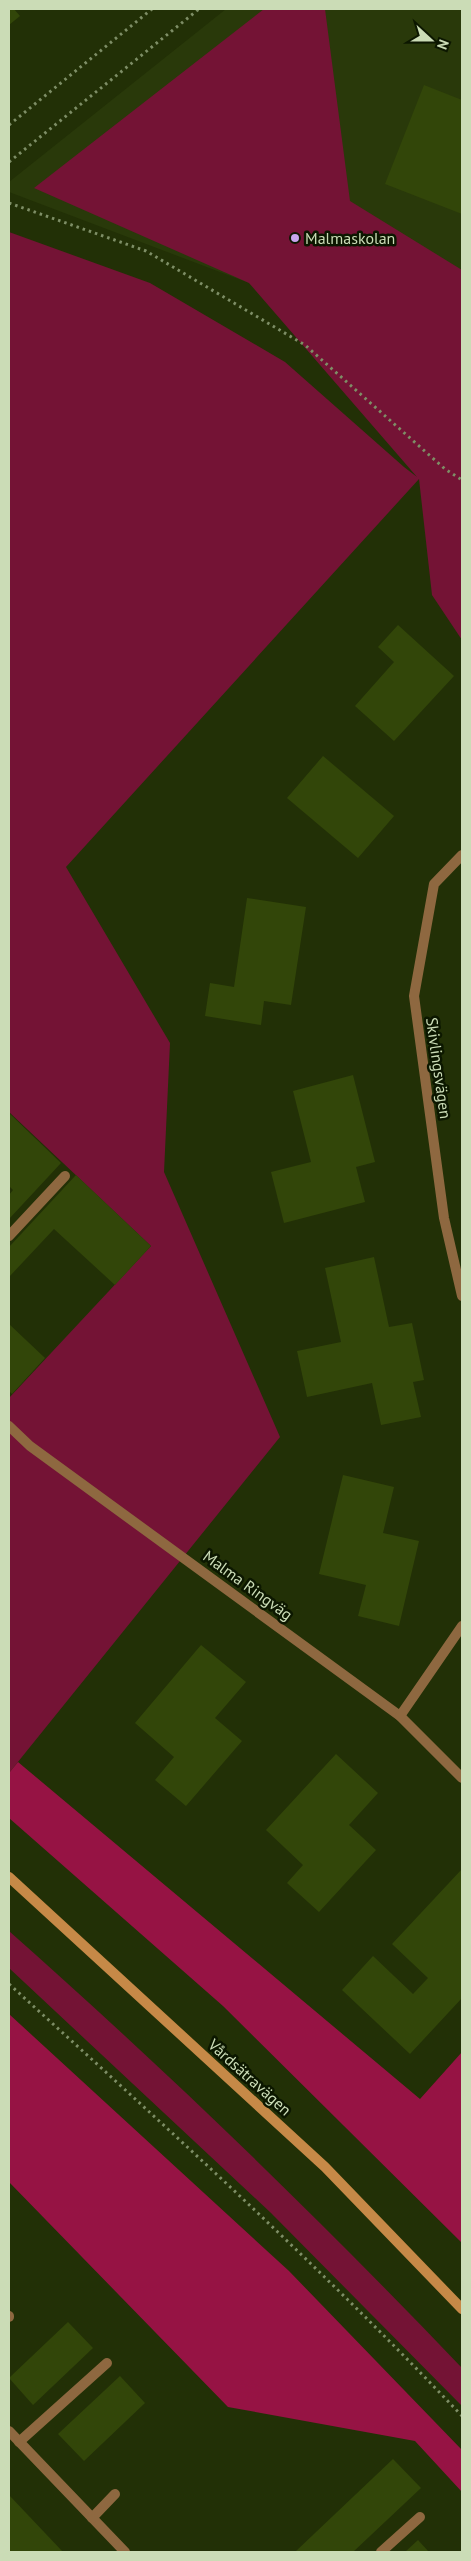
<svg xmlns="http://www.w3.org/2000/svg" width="471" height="2561" viewBox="0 0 471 2561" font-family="'PT Sans',sans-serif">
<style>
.built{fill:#29390a}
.green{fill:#741335}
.forest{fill:#961344}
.building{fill:#324609}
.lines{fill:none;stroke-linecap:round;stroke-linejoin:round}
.path{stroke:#7e8e66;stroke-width:3;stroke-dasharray:2.5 4;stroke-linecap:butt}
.service{stroke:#8e6840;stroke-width:10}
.minor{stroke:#8e6840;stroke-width:10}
.secondary{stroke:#c68947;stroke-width:10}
.poi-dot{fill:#c9a5ee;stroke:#0c1700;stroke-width:2}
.labels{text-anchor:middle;stroke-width:5;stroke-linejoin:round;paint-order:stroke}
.poi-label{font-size:16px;fill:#cbdcb6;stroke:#0c1700;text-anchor:start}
.street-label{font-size:16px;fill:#cbdcb6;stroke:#0c1700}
</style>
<rect width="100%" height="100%" fill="#223006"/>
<path class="built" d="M226,9H462V458L249,283L9,192V182Z"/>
<g class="green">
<path d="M264,9H325L350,201L462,270V640L432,595L419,479L66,867L170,1043L164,1172L280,1437L9,1773V1398L151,1246L9,1112V232L150,283L285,362L404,467L417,477L249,283L34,188Z"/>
<path d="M9,1931C166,2070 317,2216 462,2368V2406L271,2213L9,1968Z"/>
</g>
<g class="forest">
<path d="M18,1762L420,2099L462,2052V2243L223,2006L9,1818V1773Z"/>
<path d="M9,2014L289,2271L462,2450V2492L415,2441L228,2407L9,2182Z"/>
</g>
<g class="building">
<path d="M9,9H14L20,16L9,25Z"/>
<path d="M424,85L462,100V214L385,184Z"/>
<path d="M398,625L454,676L394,741L355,706L394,662L378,647Z"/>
<path d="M323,756L394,816L358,858L287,798Z"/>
<path d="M247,898L306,907L291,1005L264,1001L261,1025L205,1016L210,983L234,987Z"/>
<path d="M353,1075L375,1162L356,1167L365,1202L284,1223L271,1172L311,1162L293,1091Z"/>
<path d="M9,1113L61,1163L9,1219V1195L13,1190L9,1186Z"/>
<path d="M76,1175L151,1246L115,1285L54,1229L9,1277V1247Z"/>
<path d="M374,1257L389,1327L412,1323L424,1380L413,1382L421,1417L381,1425L372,1383L307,1397L297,1351L341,1342L325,1268Z"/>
<path d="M9,1324L45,1358L12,1394L9,1391Z"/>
<path d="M343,1475L394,1487L383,1533L419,1541L399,1626L358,1616L366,1585L319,1574Z"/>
<path d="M201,1645L246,1682L215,1718L242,1741L186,1806L155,1780L174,1757L135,1723Z"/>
<path d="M336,1754L378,1793L349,1825L376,1850L319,1912L287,1883L303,1865L266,1830Z"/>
<path d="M462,1869V1998L410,2054L342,1990L373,1956L413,1994L428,1978L392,1944Z"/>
<path d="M68,2322L93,2348L33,2405L9,2378Z"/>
<path d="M120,2376L145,2403L84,2461L58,2434Z"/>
<path d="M393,2459L421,2488L353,2552H295Z"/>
<path d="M9,2495L63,2552H9Z"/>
<path d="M418,2540L429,2552H405Z"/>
</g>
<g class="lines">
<g class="path">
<path d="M9,125L152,9"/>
<path d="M9,162L199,9"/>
<path d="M9,203L146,251L305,345L445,469L462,480"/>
<path d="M9,1984C163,2124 319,2265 462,2416"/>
</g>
<g class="service">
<path d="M9,1236L65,1176"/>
<path d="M9,2317V2316"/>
<path d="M9,2431L125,2552"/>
<path d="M19,2442L107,2363"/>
<path d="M92,2518L115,2494"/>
<path d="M381,2552L420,2517"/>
</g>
<g class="minor">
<path d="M462,855L434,884L414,996L444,1218L462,1296"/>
<path d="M9,1426L30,1446L400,1716L462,1778"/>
<path d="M400,1716L462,1626"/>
</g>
<path class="secondary" d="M9,1877L325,2167L462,2309"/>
</g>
<circle class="poi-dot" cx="295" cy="238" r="5"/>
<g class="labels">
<g class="poi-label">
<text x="305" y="244">Malmaskolan</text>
</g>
<g class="street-label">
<text transform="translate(439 1068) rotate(82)" y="6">Skivlingsvägen</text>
<text transform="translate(248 1585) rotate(36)" y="6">Malma Ringväg</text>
<text transform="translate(250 2077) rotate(42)" y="6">Vårdsätravägen</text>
</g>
</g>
<rect width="471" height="2561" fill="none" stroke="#cbdcb6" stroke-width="20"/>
<g transform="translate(431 40) rotate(111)" stroke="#0c1700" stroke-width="4" paint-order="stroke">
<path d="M0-4L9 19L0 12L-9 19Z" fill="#cbdcb6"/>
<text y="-8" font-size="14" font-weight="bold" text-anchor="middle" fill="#cbdcb6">N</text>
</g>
</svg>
